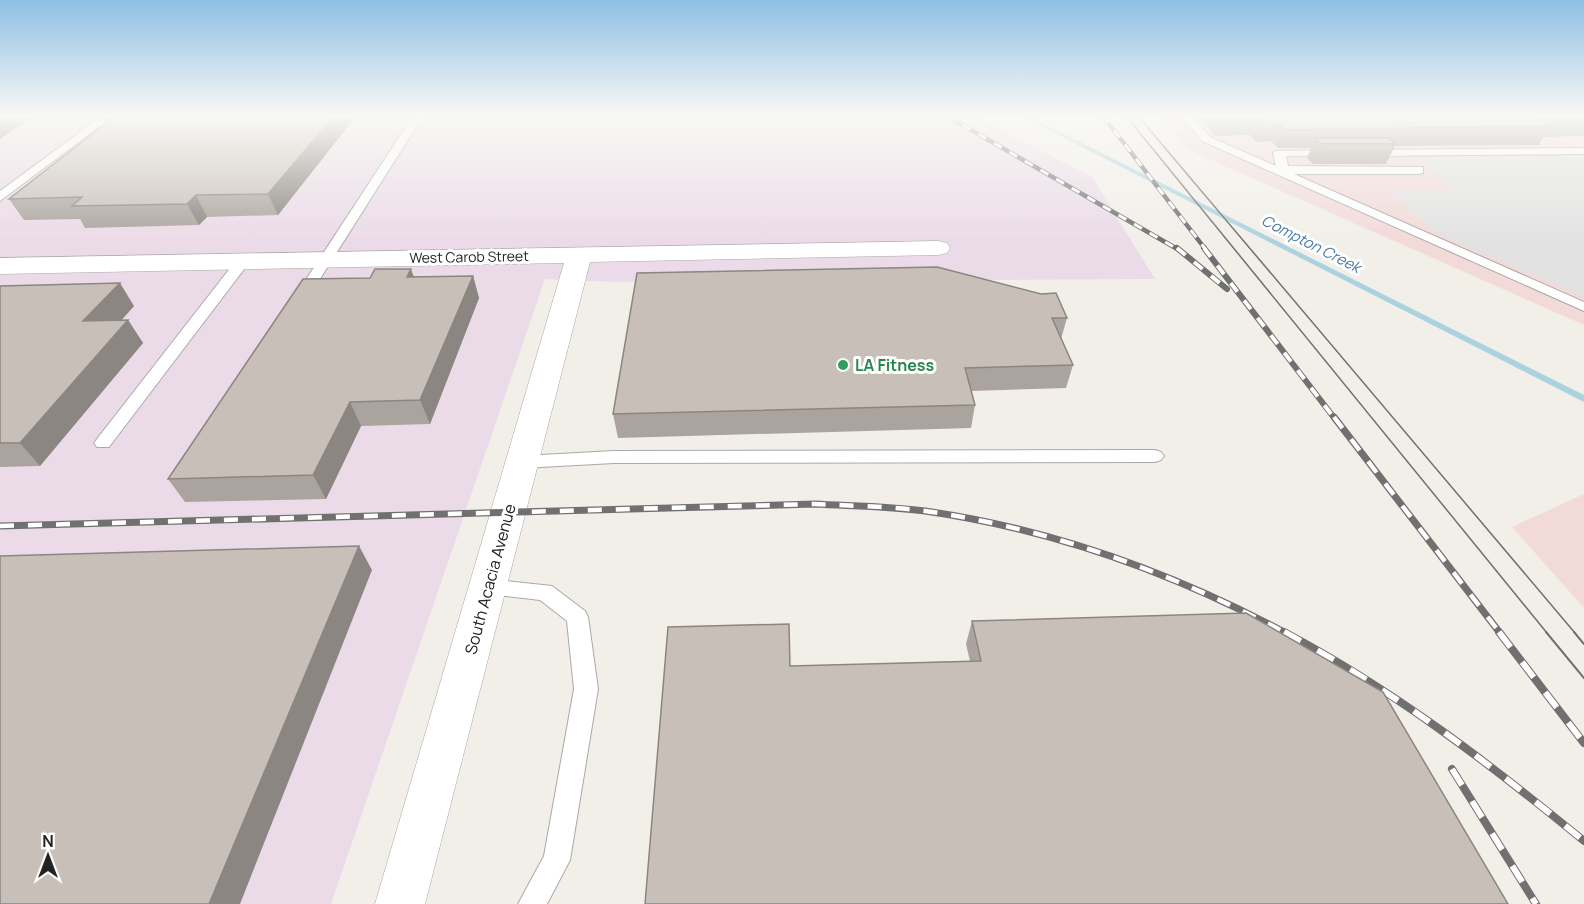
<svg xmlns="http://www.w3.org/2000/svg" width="1584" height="904" viewBox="0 0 1584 904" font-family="Manrope,sans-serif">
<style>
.commercial{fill:#f2dad9}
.industrial{fill:#ebdbe8}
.parking{fill:#e2e2e2}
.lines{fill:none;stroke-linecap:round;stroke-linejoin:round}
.stream{fill:#aad3df;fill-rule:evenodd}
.lane-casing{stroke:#a9a9a9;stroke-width:2}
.street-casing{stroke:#a9a9a9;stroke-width:1}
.lane{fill:#fff;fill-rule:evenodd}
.street{fill:#fff;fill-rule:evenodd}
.tram-far1{stroke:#707070;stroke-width:1.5}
.tram{stroke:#707070;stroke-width:2}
.rail-far3-casing{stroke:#707070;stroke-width:4.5}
.rail-far2-casing{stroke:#707070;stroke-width:6}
.rail-far1-casing{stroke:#707070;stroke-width:7}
.rail-casing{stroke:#707070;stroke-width:8}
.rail-far3{stroke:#fff;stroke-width:3;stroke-dasharray:9;stroke-linecap:butt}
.rail-far2{stroke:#fff;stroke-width:4;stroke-dasharray:11;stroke-linecap:butt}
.rail-far1{stroke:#fff;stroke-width:4.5;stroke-dasharray:14;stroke-linecap:butt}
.rail{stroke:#fff;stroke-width:6;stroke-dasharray:19;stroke-linecap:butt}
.wall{fill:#aba49e}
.shaded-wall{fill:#8b8681}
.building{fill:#c7bfb8;stroke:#8b8681;stroke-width:1.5}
.leisure-dot{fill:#2e9e5b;stroke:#fff;stroke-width:2}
.labels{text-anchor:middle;stroke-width:6;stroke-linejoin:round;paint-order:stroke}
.far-street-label{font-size:14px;fill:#222;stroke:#fff}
.far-water-label{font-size:15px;font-style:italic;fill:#4a7aab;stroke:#fff}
.leisure-label{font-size:16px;font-weight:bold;fill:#27864d;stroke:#fff;text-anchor:start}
.street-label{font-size:16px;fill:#222;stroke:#fff}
</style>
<rect width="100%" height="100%" fill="#f2efe9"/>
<g class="commercial">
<path d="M1159,116H1584V325L1191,151Z"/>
<path d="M1584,494V608L1512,527Z"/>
</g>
<path class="industrial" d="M0,116H974L1092,177L1155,279L616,282L545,279L331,904H0Z"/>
<path class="parking" d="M1584,154V297L1434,232L1387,189H1452L1414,155Z"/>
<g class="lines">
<path class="stream" d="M1021,116H1028L1584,395V402Z"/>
<g class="lane-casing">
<g id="lane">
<path d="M102,116H113L0,201V191Z"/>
<path d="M413,116H423L306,301L304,304H294L292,301Z"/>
<path d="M1182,116H1192L1210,137L1276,166L1273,153L1275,151L1333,150L1339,153L1337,155L1286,156L1288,166L1423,167V173L1419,174H1294L1584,302V311L1202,141Z"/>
<path d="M1584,148V154L1367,156L1361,153L1367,150Z"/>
<path d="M243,257L250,261L248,264L109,447H97L94,443L97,439L238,258Z"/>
<path d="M1155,450L1161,452L1164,456L1161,460L1155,462L614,463L522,468L516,467L513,462L516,457L522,456L614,451Z"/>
<path d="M488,579L552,586L585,611L588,617L598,689L570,860L547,904H518L544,856L574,689L567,621L540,600L481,593L478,587L481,581Z"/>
</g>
</g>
<g class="street-casing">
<path id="street" d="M938,241L947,243L950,248L947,253L938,255L590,262L425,904H375L564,263L0,274V258Z"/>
</g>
<use href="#lane" class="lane"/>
<use href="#street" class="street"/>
<g class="tram-far1">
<path d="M1126,116L1547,633"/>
<path d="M1138,116L1575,633"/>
</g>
<g class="tram">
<path d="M1546,632L1584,678"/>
<path d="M1574,632L1584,644"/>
</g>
<g class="rail-far3-casing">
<g id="rail-far3">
<path d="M947,116L1179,250"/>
<path d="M1103,116L1206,250"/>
</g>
</g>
<g class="rail-far2-casing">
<g id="rail-far2">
<path d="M1177,248L1227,289"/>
<path d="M1204,248L1335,419"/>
</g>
</g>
<g class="rail-far1-casing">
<g id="rail-far1">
<path d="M1334,417L1500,633"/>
<path d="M0,526L815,504C851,506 889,506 925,511C1052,529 1173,573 1286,633"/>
</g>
</g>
<g class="rail-casing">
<g id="rail">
<path d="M1284,632C1392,689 1489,763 1584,841"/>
<path d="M1499,632L1584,743"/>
<path d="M1452,769L1536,904"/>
</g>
</g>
<use href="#rail-far3" class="rail-far3"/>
<use href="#rail-far2" class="rail-far2"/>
<use href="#rail-far1" class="rail-far1"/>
<use href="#rail" class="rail"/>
</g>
<g class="wall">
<path d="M356,116L278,215L207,217L199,225L85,228L80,219L24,220L9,199Z"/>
<path d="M1197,116H1584V136L1543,137L1539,145L1395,146L1386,164H1313L1307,158L1311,148H1278L1271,141L1256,142L1250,135L1215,136Z"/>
<path d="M637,273L1067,318L1061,339L1073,365L1066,388L971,391L975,405L971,428L618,438L613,414Z"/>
<path d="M473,276L479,298L430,424L361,426L326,499L185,502L168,479L370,278Z"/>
<path d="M0,286L134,306L121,321L128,320L143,343L40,466L0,467Z"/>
<path d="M972,621L1383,692L790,666L970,661L966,644Z"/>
</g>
<g class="shaded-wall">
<path d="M0,116H33L0,139Z"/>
<path d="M334,116H356L278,215L268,194Z"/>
<path d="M196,195L207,217L199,225L187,204Z"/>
<path d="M411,269L419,291L407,277Z"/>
<path d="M473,276L479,298L430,424L420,400Z"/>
<path d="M120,283L134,306L99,344L83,321Z"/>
<path d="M128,320L143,343L40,466L20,443Z"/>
<path d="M350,402L361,426L326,499L313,475Z"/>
<path d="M359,546L372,570L240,904H209Z"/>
</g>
<g class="building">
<path d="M115,116H334L268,194L196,195L187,204L72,206L82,197L9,199Z"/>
<path d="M1219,116H1584V118L1538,119L1550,126L1285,130L1278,123H1263L1257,117L1221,118Z"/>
<path d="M1315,138H1388L1396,144H1322Z"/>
<path d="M937,267L1041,294L1056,293L1067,318H1052L1073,365L965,368L975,405L613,414L637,273Z"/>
<path d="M375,269H411L407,277L473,276L420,400L350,402L313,475L168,479L303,279L370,278Z"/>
<path d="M120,283L83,321L128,320L20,443H0V286Z"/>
<path d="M359,546L209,904H0V556Z"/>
<path d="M1246,613L1383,692L1508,904H645L668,627L789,624L790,666L981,661L972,621Z"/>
</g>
<linearGradient id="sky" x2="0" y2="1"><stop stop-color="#8fc0e4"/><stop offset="0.48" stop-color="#f9f8f5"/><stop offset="1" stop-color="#f9f8f5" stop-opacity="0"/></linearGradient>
<rect width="1584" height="242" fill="url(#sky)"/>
<circle class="leisure-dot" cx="843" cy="365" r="6"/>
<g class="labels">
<g class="far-street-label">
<text transform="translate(469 257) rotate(-1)" y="5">West Carob Street</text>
</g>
<g class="far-water-label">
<text transform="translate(1311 244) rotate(27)" y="5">Compton Creek</text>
</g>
<g class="leisure-label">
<text x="855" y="371">LA Fitness</text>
</g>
<g class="street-label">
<text transform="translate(490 579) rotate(-75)" y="6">South Acacia Avenue</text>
</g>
</g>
<g transform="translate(48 856)" stroke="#ffffff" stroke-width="4.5" paint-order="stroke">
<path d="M0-4.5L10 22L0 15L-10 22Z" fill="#222222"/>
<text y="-9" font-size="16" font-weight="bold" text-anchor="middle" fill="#222222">N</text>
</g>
</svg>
